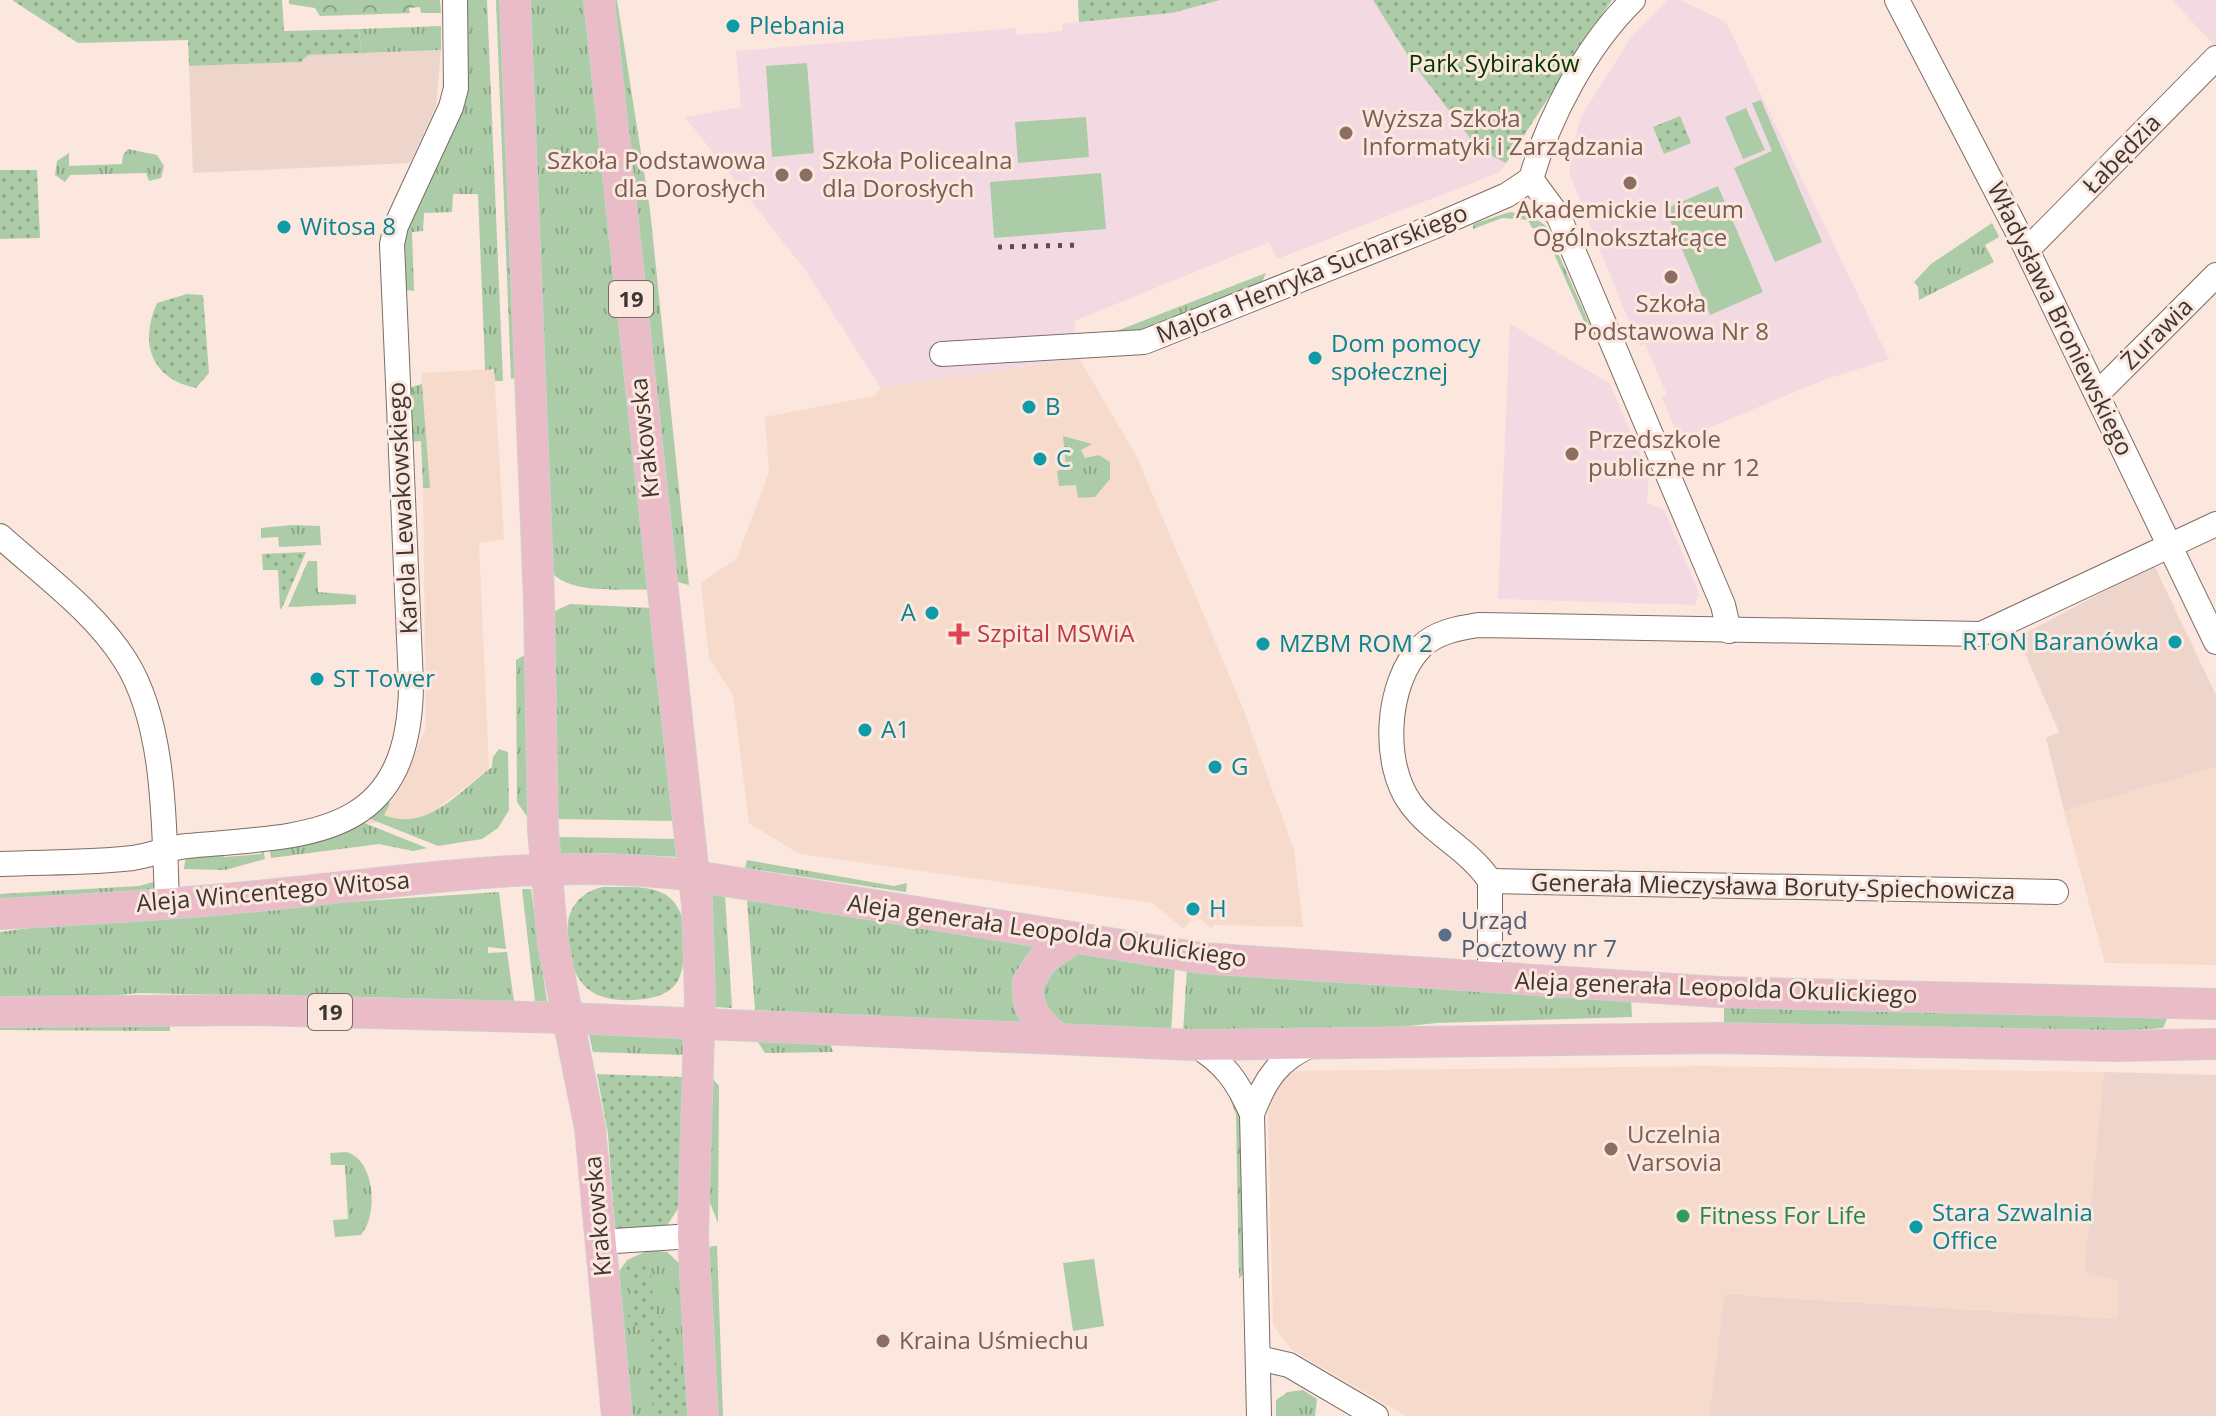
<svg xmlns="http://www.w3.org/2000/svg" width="2216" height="1416" viewBox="0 0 2216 1416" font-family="'Open Sans',sans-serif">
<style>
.built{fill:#f6dbcd}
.industrial{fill:#edd5cc}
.education{fill:#f3dae2}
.grass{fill:url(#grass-tufts)}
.forest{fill:url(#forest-crowns)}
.park{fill:url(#park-dots)}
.pitch{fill:#abcca6}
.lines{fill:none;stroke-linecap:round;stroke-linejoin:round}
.minor-casing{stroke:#7e6d64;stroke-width:26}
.major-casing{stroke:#d1cfce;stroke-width:32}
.minor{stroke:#fff;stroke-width:24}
.major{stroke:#e9bcc7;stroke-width:30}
.rail{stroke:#5a504b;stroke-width:5;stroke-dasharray:4 8;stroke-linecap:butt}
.culture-dot{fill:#0f9aa8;stroke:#fbe7dd;stroke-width:3}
.education-dot{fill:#8d6e63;stroke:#fbe7dd;stroke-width:3}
.health-dot{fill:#e0444e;stroke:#fbe7dd;stroke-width:3}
.service-dot{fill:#5c6f8a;stroke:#fbe7dd;stroke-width:3}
.leisure-dot{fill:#2e9e5b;stroke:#fbe7dd;stroke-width:3}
.labels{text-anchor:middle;stroke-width:6;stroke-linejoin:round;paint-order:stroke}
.shield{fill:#fbe7dd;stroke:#776b65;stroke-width:2}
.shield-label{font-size:22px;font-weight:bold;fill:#3e3632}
.culture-label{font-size:24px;fill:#0d838f;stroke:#fbe7dd;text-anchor:start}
.park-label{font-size:24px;fill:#013600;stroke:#fbe7dd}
.education-label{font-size:24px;fill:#785e54;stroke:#fbe7dd;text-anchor:start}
.street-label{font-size:24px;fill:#3e3632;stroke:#fbe7dd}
.health-label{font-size:24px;fill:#be3a42;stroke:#fbe7dd;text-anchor:start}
.service-label{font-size:24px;fill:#4e5e75;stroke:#fbe7dd;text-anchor:start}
.leisure-label{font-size:24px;fill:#27864d;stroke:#fbe7dd;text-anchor:start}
</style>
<defs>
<pattern id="grass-tufts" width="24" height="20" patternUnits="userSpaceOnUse" patternTransform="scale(2)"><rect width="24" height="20" fill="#abcca6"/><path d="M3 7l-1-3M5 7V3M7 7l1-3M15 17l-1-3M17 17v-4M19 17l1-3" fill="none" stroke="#8da688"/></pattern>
<pattern id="forest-crowns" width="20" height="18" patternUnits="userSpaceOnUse" patternTransform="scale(2)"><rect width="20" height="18" fill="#abcca6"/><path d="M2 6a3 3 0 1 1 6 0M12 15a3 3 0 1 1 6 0" fill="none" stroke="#8da688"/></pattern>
<pattern id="park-dots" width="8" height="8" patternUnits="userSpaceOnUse" patternTransform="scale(2)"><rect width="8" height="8" fill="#abcca6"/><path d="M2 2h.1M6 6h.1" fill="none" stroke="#8da688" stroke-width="1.8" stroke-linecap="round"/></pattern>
</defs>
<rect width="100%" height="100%" fill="#fbe7dd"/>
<g class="built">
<path d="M1079,358L1137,457L1241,703L1294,850L1303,927L1214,925L1211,928L1195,915L1184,929L1152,903L799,854L749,823L733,695L709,658L701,583L737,558L769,472L765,417L874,396L881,388Z"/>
<path d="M494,369L504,539L479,543L489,769L423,819L364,824L388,805L402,786L426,727L423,488H429L421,373Z"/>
<path d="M2216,767V965L2105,963L2064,811Z"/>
<path d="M1704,1066L2104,1072L2084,1271L2119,1281L2117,1319L1726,1294L1709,1416H1406L1292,1350L1273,1325L1268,1108L1269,1096L1290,1071Z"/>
</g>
<g class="industrial">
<path d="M441,50L436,107L410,163L193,173L189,66L301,62L308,55Z"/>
<path d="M2154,565L2216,695V767L2064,811L2046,738L2059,732L2018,637Z"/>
<path d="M2104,1072L2216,1075V1416H1709L1725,1294L2117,1319L2119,1281L2084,1271Z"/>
</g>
<g class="education">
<path d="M1220,0H1373L1412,62L1473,142L1482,151L1506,163L1500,172L1277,259L1269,242L1074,321L1079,358L881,388L805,270L685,117L741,107L736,51L1015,28L1016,35L1062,31V24L1172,13Z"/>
<path d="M1667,0H1681L1726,22L1889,359L1823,380L1680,440L1662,398L1667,395L1645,344L1639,346L1570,175V155L1582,115L1630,39Z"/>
<path d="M2172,0H2216V47Z"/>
<path d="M1510,324L1610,384L1649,475L1647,503L1664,509L1699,594L1695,605L1498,599Z"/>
</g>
<g class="grass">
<path d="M463,0H487L503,381H495L494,369L485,370V366L478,194H453L452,212L424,213L423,231L412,232L414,291L406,290L402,244L423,188Z"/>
<path d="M496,0H505L520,376L511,379Z"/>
<path d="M526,0H588L650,590C619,588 567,596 548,568Z"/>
<path d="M609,0H617L650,210L689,585L674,581Z"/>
<path d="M441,26V50L361,53L359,29Z"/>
<path d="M128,149L157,155L164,166L161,178L149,181L146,173L70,175L65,182L55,175L57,161L69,153V166L122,164L123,155Z"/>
<path d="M1510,212L1532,216L1546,226L1593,332L1588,330L1543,229L1532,228L1528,220L1502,218L1473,229V224Z"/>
<path d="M1992,223L1999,237L1985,245L1994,262L1919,300L1918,287L1914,282L1931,264Z"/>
<path d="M1266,273L1261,284L1144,335L1109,334Z"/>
<path d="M422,384L430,488H423L421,441L409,442L405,389Z"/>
<path d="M1063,436L1092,444L1081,450L1085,458L1099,455L1110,462V479L1095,497L1078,498L1076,485L1059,486L1057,471L1066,469Z"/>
<path d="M292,525L320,526L321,545L279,547L278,537L261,538V528Z"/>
<path d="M308,561H317L318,592L356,595V604L288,607Z"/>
<path d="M570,604L652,608L674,821L558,819L553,612Z"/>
<path d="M525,655L528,818L517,802L516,660Z"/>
<path d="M499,749L508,752L509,810L498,828L482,839L438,846L368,818L385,801L390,803L384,815C426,833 460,791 492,767L493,757Z"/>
<path d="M362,822L427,848L413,851L379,844L271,858L269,846Z"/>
<path d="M559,837L676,839L678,857L600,853L559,856Z"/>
<path d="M263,847L265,859L225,870L184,869L186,855L219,852L224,857L261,854Z"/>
<path d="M747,860L894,886L907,883L906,892L745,868Z"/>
<path d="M157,881L150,893L0,904V894L139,886Z"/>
<path d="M522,889H531L547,1002L535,1001Z"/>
<path d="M499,892L506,949L488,947V953L507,952L514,1001L138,993L63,1001H0V932L104,918Z"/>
<path d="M712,895L725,896L732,1008L715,1007Z"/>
<path d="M747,900L1040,946L1030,1025L755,1010Z"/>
<path d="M1076,952L1175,966L1171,1033L1069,1028L1045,1016L1038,981Z"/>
<path d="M1187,968L1631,998L1632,1017L1437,1023L1351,1032L1183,1033Z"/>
<path d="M1724,1002L2166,1015L2167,1019L2163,1028L2089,1033L1724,1027Z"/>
<path d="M0,1022L170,1023V1031L0,1030Z"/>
<path d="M589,1034L685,1035L684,1055L593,1052Z"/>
<path d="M756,1039L830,1042L833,1052L765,1053Z"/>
<path d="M712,1078L719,1086L718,1223L708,1198Z"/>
<path d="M1230,1088L1244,1114V1273L1239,1279L1236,1114L1228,1094Z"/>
<path d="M346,1152C375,1159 379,1215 361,1235L335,1237L333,1220L348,1219L345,1165H331L330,1153Z"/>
<path d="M712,1246H717L723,1416H714L708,1249Z"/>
<path d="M649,1250L667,1252L680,1264L693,1416H628L618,1273L627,1260Z"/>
<path d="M1303,1390L1317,1399L1315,1416H1276V1400L1288,1392Z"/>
</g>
<path class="forest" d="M289,0H440L441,13H421L420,7L409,8L410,13L320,16L315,8L289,4Z"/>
<g class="park">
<path d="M12,0H282L284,31L359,29L361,53L308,55L301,62L189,66L188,40L78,43Z"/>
<path d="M1078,0H1220L1172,13L1079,22Z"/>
<path d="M1373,0H1612L1506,163L1482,151L1473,142L1412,62Z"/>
<path d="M1680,116L1691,143L1664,154L1653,127Z"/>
<path d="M0,170H37L40,238L0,239Z"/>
<path d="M187,294L203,295L209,373L196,388C151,379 139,343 157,303Z"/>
<path d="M306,552L282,608L280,609L278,570H263L262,554Z"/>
<path d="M603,887C630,888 667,881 680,912C684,921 684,932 684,942C685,984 674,998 632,1000C582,1003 566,972 568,924C569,905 585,890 603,887Z"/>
<path d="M597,1074L683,1077L679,1207L666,1227L615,1232L608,1134Z"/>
<path d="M643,1255L645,1266L651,1272L654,1311L672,1331L677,1368L687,1386L689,1416H656C650,1398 643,1370 647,1351C648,1341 657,1338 655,1328L637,1330L628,1317L632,1283L623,1271L630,1265L642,1276Z"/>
</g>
<g class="pitch">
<path d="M807,63L814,153L772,157L766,66Z"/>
<path d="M1761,100L1822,242L1775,262L1734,168L1772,151L1752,103Z"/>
<path d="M1746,108L1765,150L1743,159L1725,117Z"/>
<path d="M1086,117L1089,157L1018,163L1015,122Z"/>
<path d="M1101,173L1106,229L994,238L990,182Z"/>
<path d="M1718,186L1763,292L1710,315L1665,209Z"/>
<path d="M1094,1259L1104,1326L1073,1331L1063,1263Z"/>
</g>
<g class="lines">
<g class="minor-casing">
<g id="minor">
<path d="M1897,0L2027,250L2216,642"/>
<path d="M1531,179L1559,217L1723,605L1729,631"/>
<path d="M1531,179C1549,117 1586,46 1633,0"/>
<path d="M2027,250L2216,58"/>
<path d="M942,354L1144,342L1433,227L1507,195L1531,179"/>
<path d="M2098,393L2216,275"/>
<path d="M0,536C42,574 94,611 125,660C166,724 164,827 167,903"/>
<path d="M0,864C44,862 90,863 133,858C152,855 168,848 187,846C309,835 410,840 411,684L392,244L396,226L451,107L456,88L455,0"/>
<path d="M1490,881L2056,892"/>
<path d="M1490,979V881C1470,850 1433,834 1411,804C1381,764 1386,682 1421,647C1436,632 1459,628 1478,625L1981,634L2216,524"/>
<path d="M1195,1045C1225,1063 1238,1082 1252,1114L1259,1416"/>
<path d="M1252,1114C1265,1079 1279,1058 1314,1044"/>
<path d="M599,1242L693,1236"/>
<path d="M1259,1358L1289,1365L1376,1416"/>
</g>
</g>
<g class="major-casing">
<g id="major">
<path d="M515,0L539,600L543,830L553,943L590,1128L617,1416"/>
<path d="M599,0L697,904L700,997L693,1236L703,1416"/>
<path d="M0,914C99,909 198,903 296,892C428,878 563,858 695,876L1201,958L1719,992L2216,1004"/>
<path d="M0,1012L253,1010L567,1018L1195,1045L1719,1038L2117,1046L2216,1044"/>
<path d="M1057,1038C1038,1024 1025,1007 1028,982L1044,958L1071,940"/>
</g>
</g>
<use href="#minor" class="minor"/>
<use href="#major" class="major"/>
<path class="rail" d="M998,247L1081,245"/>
</g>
<g class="culture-dot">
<circle cx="733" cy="26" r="8"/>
<circle cx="284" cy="227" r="8"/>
<circle cx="1315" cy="358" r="8"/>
<circle cx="1029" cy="407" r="8"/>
<circle cx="1040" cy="459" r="8"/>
<circle cx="932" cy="613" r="8"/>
<circle cx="2175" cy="642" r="8"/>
<circle cx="1263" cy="644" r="8"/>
<circle cx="317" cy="679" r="8"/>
<circle cx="865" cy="730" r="8"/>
<circle cx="1215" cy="767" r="8"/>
<circle cx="1193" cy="909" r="8"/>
<circle cx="1916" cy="1227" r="8"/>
</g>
<g class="education-dot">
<circle cx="1346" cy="133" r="8"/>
<circle cx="782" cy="175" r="8"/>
<circle cx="806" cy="175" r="8"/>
<circle cx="1630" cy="183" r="8"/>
<circle cx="1671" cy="277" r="8"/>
<circle cx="1572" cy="454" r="8"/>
<circle cx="1611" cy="1149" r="8"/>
<circle cx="883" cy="1341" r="8"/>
</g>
<path class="health-dot" d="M955 622h8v8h8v8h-8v8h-8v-8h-8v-8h8z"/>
<circle class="service-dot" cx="1445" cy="935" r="8"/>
<circle class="leisure-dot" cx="1683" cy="1216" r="8"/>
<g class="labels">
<g class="shield">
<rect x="609" y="281" width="44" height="36" rx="6"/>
<rect x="308" y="994" width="44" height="36" rx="6"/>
</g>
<g class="shield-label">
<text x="631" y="307">19</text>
<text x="330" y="1020">19</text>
</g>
<g class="culture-label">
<text x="749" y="34">Plebania</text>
<text x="300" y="235">Witosa 8</text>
<text x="1331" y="352">Dom pomocy<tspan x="1331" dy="28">społecznej</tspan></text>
<text x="1045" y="415">B</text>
<text x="1056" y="467">C</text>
<text x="916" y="621" text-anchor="end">A</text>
<text x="2159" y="650" text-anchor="end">RTON Baranówka</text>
<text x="1279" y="652">MZBM ROM 2</text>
<text x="333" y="687">ST Tower</text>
<text x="881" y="738">A1</text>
<text x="1231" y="775">G</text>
<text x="1209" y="917">H</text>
<text x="1932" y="1221">Stara Szwalnia<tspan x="1932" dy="28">Office</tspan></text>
</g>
<g class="park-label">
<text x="1494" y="72">Park Sybiraków</text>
</g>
<g class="education-label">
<text x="1362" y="127">Wyższa Szkoła<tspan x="1362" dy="28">Informatyki i Zarządzania</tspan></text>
<text x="766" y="169" text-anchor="end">Szkoła Podstawowa<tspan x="766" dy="28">dla Dorosłych</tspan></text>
<text x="822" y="169">Szkoła Policealna<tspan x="822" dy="28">dla Dorosłych</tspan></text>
<text x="1630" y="218" text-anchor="middle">Akademickie Liceum<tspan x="1630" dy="28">Ogólnokształcące</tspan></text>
<text x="1671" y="312" text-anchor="middle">Szkoła<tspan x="1671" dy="28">Podstawowa Nr 8</tspan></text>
<text x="1588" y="448">Przedszkole<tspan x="1588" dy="28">publiczne nr 12</tspan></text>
<text x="1627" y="1143">Uczelnia<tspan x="1627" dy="28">Varsovia</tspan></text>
<text x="899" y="1349">Kraina Uśmiechu</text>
</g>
<g class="street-label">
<text transform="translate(2122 154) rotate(-46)" y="8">Łabędzia</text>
<text transform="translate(1312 274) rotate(-22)" y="8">Majora Henryka Sucharskiego</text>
<text transform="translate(2060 319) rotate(64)" y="8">Władysława Broniewskiego</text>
<text transform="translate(2157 334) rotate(-45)" y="8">Żurawia</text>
<text transform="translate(645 438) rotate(-96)" y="8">Krakowska</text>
<text transform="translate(403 508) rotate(-93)" y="8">Karola Lewakowskiego</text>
<text transform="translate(1773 887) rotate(1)" y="8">Generała Mieczysława Boruty-Spiechowicza</text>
<text transform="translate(273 892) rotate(-5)" y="8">Aleja Wincentego Witosa</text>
<text transform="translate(1047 931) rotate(8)" y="8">Aleja generała Leopolda Okulickiego</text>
<text transform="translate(1716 988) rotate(2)" y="8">Aleja generała Leopolda Okulickiego</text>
<text transform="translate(598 1216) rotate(-95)" y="8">Krakowska</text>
</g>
<g class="health-label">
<text x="977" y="642">Szpital MSWiA</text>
</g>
<g class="service-label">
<text x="1461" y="929">Urząd<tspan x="1461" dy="28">Pocztowy nr 7</tspan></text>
</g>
<g class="leisure-label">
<text x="1699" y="1224">Fitness For Life</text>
</g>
</g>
</svg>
